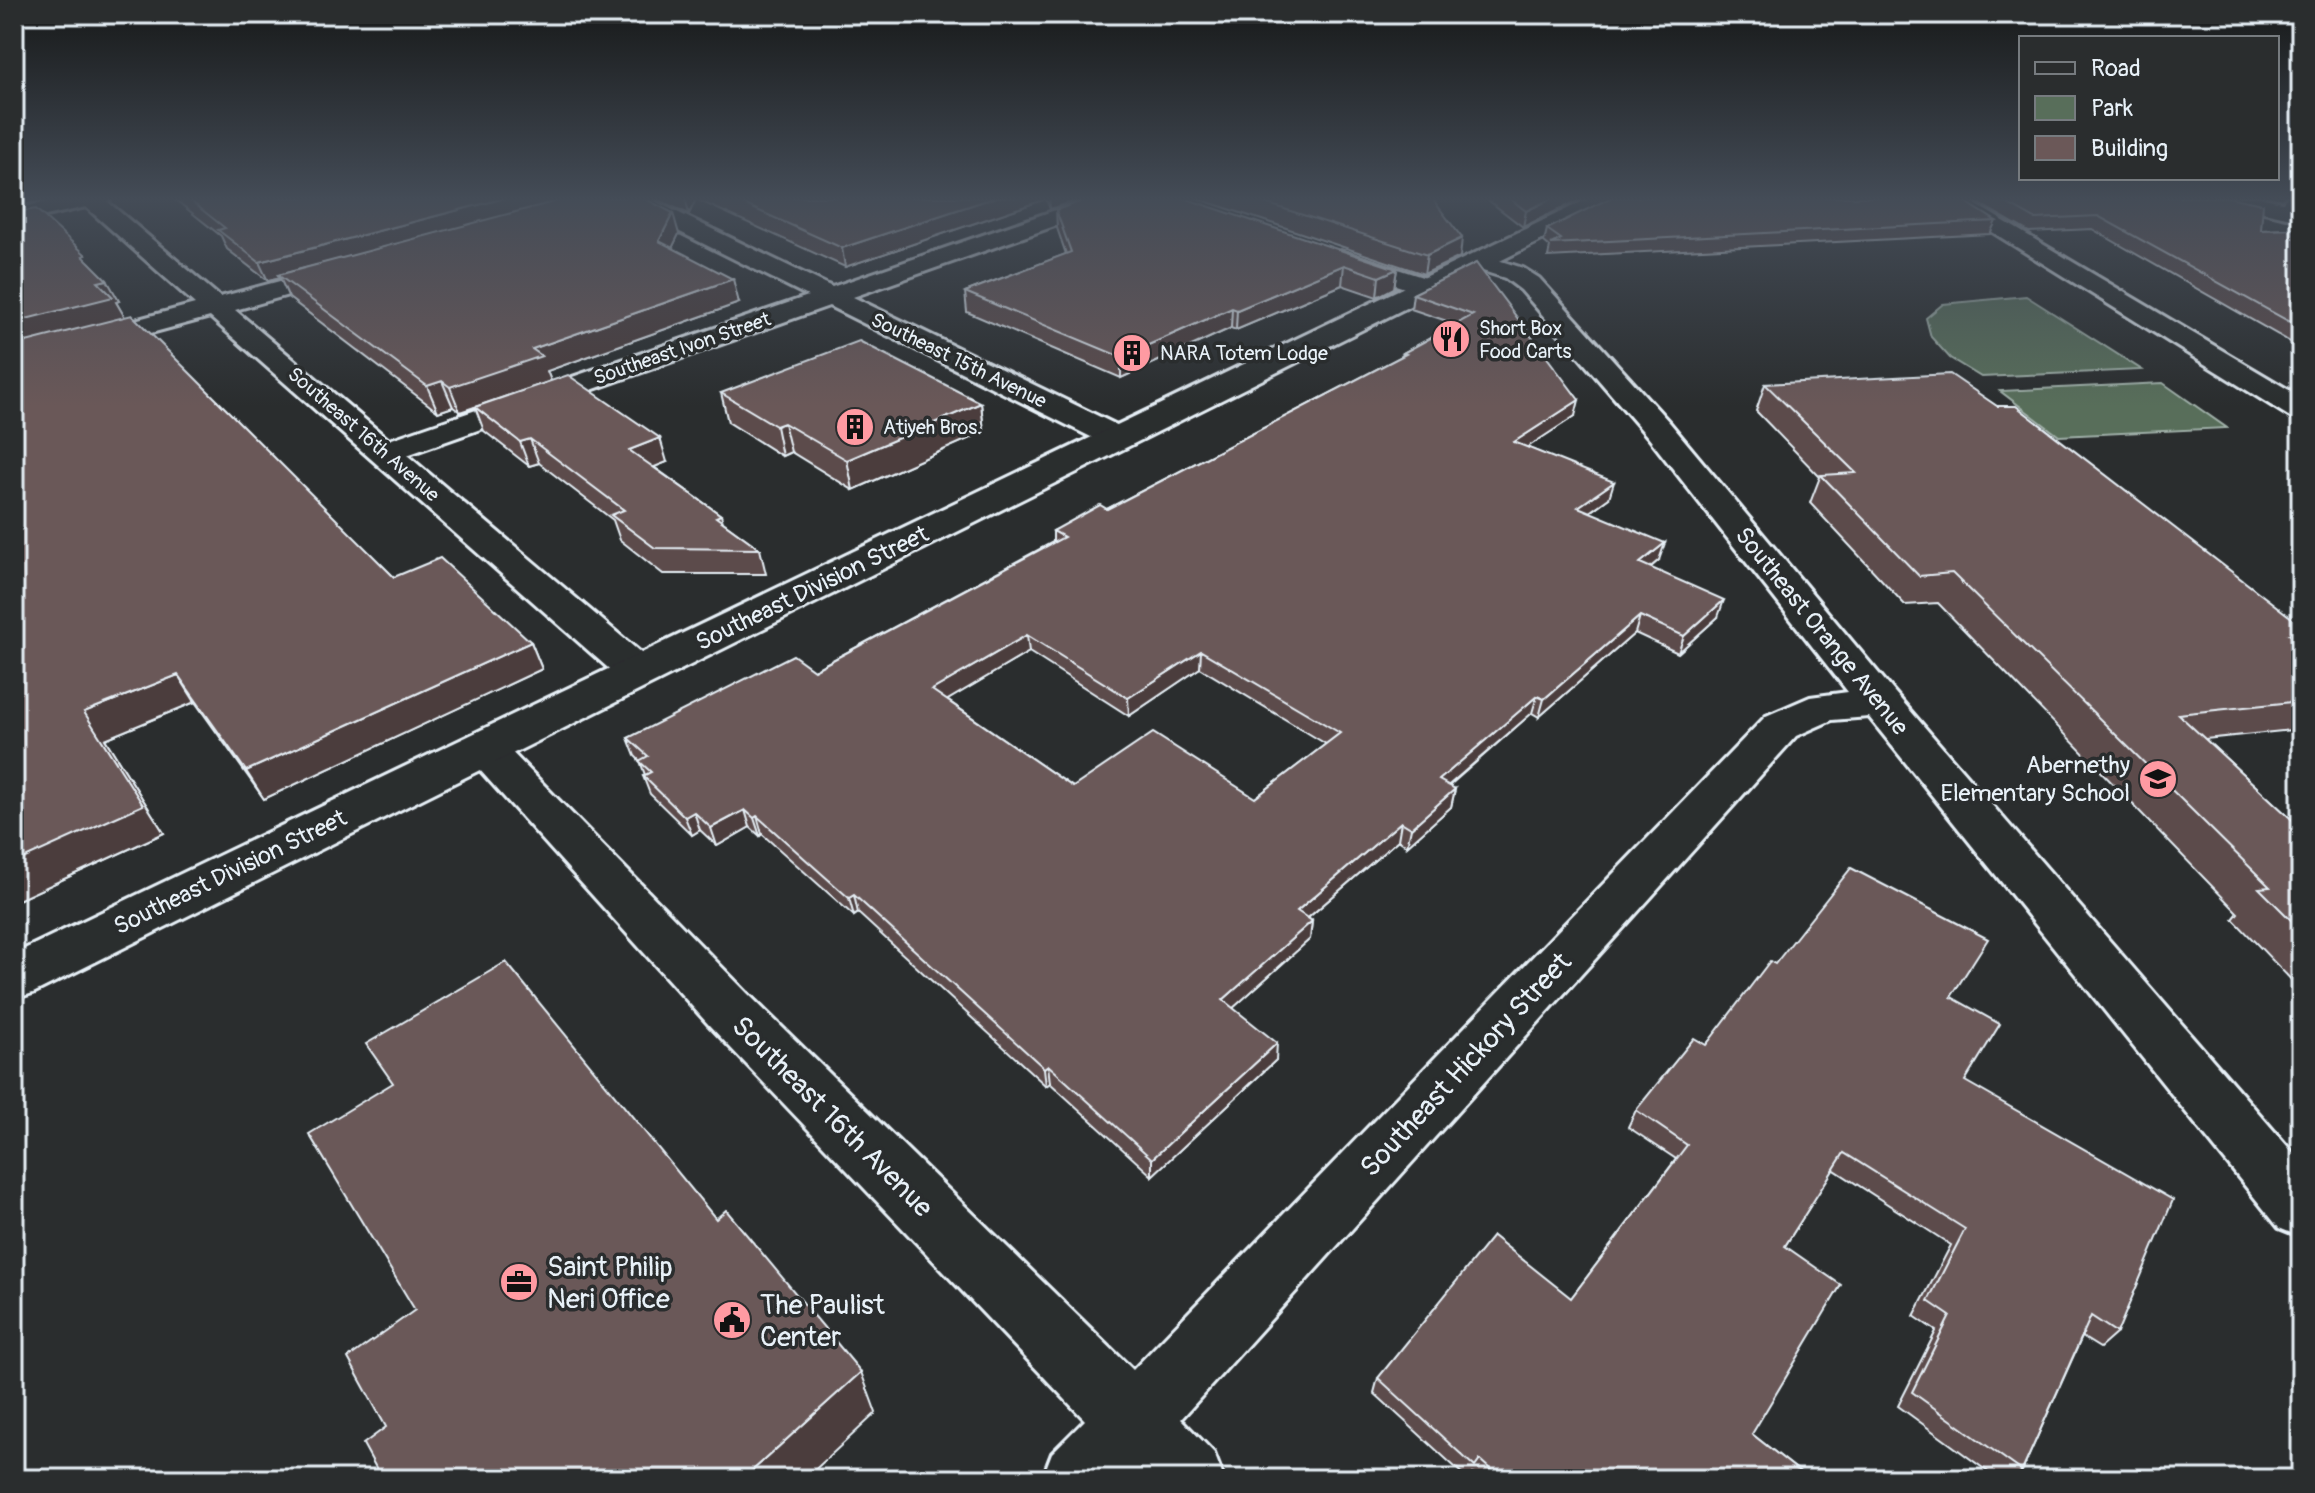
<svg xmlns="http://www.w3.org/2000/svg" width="2315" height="1493" viewBox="0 0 2315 1493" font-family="Pangolin,sans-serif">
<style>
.green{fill:#586e5a;stroke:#a0b0a9;stroke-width:2}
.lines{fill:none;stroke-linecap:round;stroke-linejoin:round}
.minor-casing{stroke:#e8f1f8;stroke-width:6}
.secondary-casing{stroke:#e8f1f8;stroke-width:6}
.minor{fill:#2a2d2e;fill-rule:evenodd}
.secondary{fill:#2a2d2e;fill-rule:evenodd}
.wall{fill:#5c4c4c;stroke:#e8f1f8;stroke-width:2;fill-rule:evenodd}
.shaded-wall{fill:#4b3e3e;stroke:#e8f1f8;stroke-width:2}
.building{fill:#6b5858;stroke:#e8f1f8;stroke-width:2;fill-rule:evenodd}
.labels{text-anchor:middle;stroke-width:7;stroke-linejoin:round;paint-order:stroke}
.far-poi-label{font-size:20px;fill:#e8f1f8;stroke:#2a2d2e;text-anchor:start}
.far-street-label{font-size:20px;fill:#e8f1f8;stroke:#2a2d2e}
.street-label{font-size:24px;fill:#e8f1f8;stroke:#2a2d2e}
.poi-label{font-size:24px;fill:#e8f1f8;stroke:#2a2d2e;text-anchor:end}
.near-street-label{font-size:28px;fill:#e8f1f8;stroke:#2a2d2e}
.near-poi-label{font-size:28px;fill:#e8f1f8;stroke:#2a2d2e;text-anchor:start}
</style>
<rect width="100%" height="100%" fill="#2a2d2e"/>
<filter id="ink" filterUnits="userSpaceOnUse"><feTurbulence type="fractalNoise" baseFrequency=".0125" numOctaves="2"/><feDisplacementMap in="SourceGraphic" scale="16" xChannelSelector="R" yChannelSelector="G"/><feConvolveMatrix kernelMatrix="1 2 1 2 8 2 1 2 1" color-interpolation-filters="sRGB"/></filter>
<g filter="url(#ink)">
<g class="green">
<path d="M2026,296L2142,370L1981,377L1950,358L1931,337L1926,318L1943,304Z"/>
<path d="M2163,383L2227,428L2059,436L2000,391Z"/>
</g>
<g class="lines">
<g class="minor-casing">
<g id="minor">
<path d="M69,197H112L108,202L220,297L340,265L349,268L353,273L349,278L235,310L389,440L808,296L620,202L617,197H646L832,287L1093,197H1126L1123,202L853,297L1129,431L1134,438L1129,445L1118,448L1107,445L829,306L407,455L654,664L660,673L654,682L639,686L624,682L210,317L14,370V352L195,304L86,207L14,223V209Z"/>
<path d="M1936,197H1963L2301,397V419L2290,417Z"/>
<path d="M2287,197H2301V210C2294,217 2289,217 2280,215L2276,210Z"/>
<path d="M1341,251L1435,281L1439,287L1435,293L1426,295L1332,264L1328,259L1332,254Z"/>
<path d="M1479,254L1523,268L1539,278L1670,423L1895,693L2301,1162V1237L2279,1228L1869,717L1832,720L1796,736L1181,1419L1214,1453L1224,1479H1140L1133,1472L1127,1479H1042L1052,1453L1085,1420L709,1025L461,749L467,739L483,734L499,739L747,993L1133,1370L1766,716L1810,697L1848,692L1648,437L1521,290L1505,278L1470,267L1466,262L1470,257Z"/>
</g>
</g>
<g class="secondary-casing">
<g id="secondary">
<path d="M1592,197H1621L1618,202L33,993L14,999V954Z"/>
<path d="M2215,197H2259L2301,206V220L2218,202Z"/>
</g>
</g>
<use href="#minor" class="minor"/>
<use href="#secondary" class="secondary"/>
</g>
<g class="wall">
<path d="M172,197H642L679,234L672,248L739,303L547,371L551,381L667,462L654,467L721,515L723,522L760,549L766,574H663L620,540L613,520L539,463L529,466L484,431L475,407L460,412L453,407L438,412L289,298L280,278L268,281L227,249L221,236Z"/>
<path d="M652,197H1084L1050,209L1046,199L845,267L696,199L689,214Z"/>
<path d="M1193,197H1431L1460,257L1424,274Z"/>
<path d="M1484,197H1585L1523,227Z"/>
<path d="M1968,197H2229L2261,230L2301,229V348L2092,229L2029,232Z"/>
<path d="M1056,210L1397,269L1394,288L1377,297L1342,285L1236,330L1231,328L1121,378L967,312L965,292L1066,254L1057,228Z"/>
<path d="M24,211L90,263L119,301L116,302L124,316L394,577L531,642L542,669L264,799L195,702L105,739L164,833L14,902Z"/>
<path d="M1996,221L1990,234L1548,257L1550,247L1544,242L1547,229Z"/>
<path d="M1476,263L1575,416L1527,447L1609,498L1590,512L1659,560L1650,568L1718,617L1678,653L1635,633L1539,717L1532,713L1449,786L1455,789L1451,807L1407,846L1398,840L1308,918L1312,921L1310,939L1233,1008L1276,1060L1152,1176L1050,1083L1046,1086L858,913L854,916L762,834L760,836L750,827L717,846L700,830L692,835L650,794L643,776L645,775L640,761L635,756L628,738L814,670L1053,542V531L1107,509L1402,356L1403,353L1456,324L1411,309L1413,294ZM1029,652L1129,716L1200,668L1326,744L1255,798L1073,787L947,700Z"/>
<path d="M1765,384L2301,625V729L2205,739L2301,828V990L2233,919L2238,913L1938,603L1905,605L1810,503L1820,477L1756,411Z"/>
<path d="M721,393L981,403L984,432L853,490L791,452L782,456L728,422Z"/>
<path d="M1775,964L1951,997L1965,1081L2117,1333L2100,1348L2082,1337L2022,1471L2012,1479H1998L1898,1406L1936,1331L1914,1316L1951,1245L1833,1169L1785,1246L1752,1434L1809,1479H1479L1473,1474L1470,1479H1468L1374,1393L1378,1378L1571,1298L1676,1159L1628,1127L1636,1110L1706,1045Z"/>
</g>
<g class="shaded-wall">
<path d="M509,197H582L278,275L280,278L268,281L259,262Z"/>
<path d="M685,197H696V199L689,214Z"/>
<path d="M996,197H1046V199L845,267L842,248Z"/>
<path d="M1049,197H1084L1050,209Z"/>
<path d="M1555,197H1585L1523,227L1526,211Z"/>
<path d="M673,213L679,234L665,263L659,241Z"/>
<path d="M1462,238L1460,257L1424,274L1427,255Z"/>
<path d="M1344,265L1342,285L1236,330L1237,310Z"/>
<path d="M1397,269L1394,288L1377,297L1379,277Z"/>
<path d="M733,279L739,303L547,371L551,381L460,412L450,387L532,349Z"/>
<path d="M107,280L119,301L116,302L126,319L14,349V322L98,282Z"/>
<path d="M1232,308L1231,328L1121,378V357Z"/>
<path d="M442,381L453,407L438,412L427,386Z"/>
<path d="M1579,400L1575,416L1511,458L1514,442Z"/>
<path d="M981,403L984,432L853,490L847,460Z"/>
<path d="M784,423L791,452L782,456L776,426Z"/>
<path d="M660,438L667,462L637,474L629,450Z"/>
<path d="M530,439L539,463L529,466L520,442Z"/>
<path d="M1614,482L1609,498L1574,523L1578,507Z"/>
<path d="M1665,543L1659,560L1635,580L1640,563Z"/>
<path d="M1724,600L1718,617L1678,653L1684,636Z"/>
<path d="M1640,616L1635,633L1539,717L1544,699Z"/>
<path d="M1027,635L1029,652L934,708L932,690Z"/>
<path d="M531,642L542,669L264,799L246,771Z"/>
<path d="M1201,651L1200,668L1129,716L1128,698Z"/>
<path d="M178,675L195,702L105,739L164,833L14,902V863L84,712Z"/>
<path d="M1537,696L1532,713L1435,797L1439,780Z"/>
<path d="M1455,789L1451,807L1407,846L1411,828Z"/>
<path d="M745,810L750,827L717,846L711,828Z"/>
<path d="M694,812L700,830L692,835L685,817Z"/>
<path d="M757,816L762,834L760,836L754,818Z"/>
<path d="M1401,822L1398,840L1295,929L1297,911Z"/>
<path d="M854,895L858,913L854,916L849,898Z"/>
<path d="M1312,921L1310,939L1222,1018L1223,1000Z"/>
<path d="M1277,1043L1276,1060L1152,1176V1159Z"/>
<path d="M1048,1065L1050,1083L1046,1086L1044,1068Z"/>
<path d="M861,1372L876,1413L805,1479H743Z"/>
</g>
<g class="building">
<path d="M186,197H509L259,262L218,230L225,228Z"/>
<path d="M572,197H642L673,213L659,241L733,279L532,349L542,356L450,387L442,381L427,386L278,275Z"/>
<path d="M728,197H996L842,248Z"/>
<path d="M1094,197H1181L1397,269L1379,277L1344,265L1237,310L1232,308L1121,357L965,292L1071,252L1056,210Z"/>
<path d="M1247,197H1431L1462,238L1427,255Z"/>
<path d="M1508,197H1555L1526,211Z"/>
<path d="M1612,197H1958L1996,221L1551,244L1561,239L1547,229Z"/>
<path d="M1996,197H2228L2263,204L2261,230L2301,229V328L2098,216L2035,219Z"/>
<path d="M14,203H16L24,211L36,209L86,255L83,256L107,280L98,282L113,297L14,322Z"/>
<path d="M1476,263L1579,400L1514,442L1614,482L1578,507L1665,543L1640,563L1724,600L1684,636L1640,616L1544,699L1537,696L1439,780L1455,789L1411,828L1401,822L1297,911L1312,921L1223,1000L1277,1043L1152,1159L1048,1065L1044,1068L854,895L849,898L757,816L754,818L745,810L711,828L694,812L685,817L643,776L651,772L639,761L648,756L628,738L793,655L814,670L1064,537L1053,531L1100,505L1107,509L1406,354L1403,353L1473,315L1413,294ZM1027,635L1128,698L1201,651L1340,733L1255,798L1153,733L1073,787L932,690Z"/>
<path d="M132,315L394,577L440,558L531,642L246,771L178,675L84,712L143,805L14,863V345Z"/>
<path d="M859,341L981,403L847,460L784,423L776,426L721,393Z"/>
<path d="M1950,374L1997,406H2016L2301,625V633L2289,634L2301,644V701L2178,714L2301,828V930L2259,888L2270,887L1952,573L1919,576L1821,475L1856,473L1765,384Z"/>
<path d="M568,375L660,438L629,450L721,515L716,517L760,549L655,548L611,515L624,510L530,439L520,442L475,407Z"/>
<path d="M1851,868L1988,939L1951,997L2000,1024L1965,1081L2173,1200L2117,1333L2091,1316L2022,1471L1912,1392L1950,1316L1928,1301L1965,1229L1844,1153L1785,1246L1841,1285L1752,1434L1809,1479H1501L1480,1460L1475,1467L1378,1378L1493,1236L1571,1298L1687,1145L1636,1110L1694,1038L1706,1045L1770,961L1775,964Z"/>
<path d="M506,962L716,1219L726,1210L861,1372L743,1479H378L381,1477L363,1444L386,1427L348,1358L415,1310L309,1134L393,1083L366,1044Z"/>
</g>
</g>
<linearGradient id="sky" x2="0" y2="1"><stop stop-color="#171919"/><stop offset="0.49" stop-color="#444c57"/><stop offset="1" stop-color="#444c57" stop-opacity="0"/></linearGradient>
<rect width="2315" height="406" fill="url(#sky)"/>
<defs>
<g id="restaurant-disc" transform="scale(2)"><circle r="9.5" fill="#ff9aa2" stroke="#2a2d2e"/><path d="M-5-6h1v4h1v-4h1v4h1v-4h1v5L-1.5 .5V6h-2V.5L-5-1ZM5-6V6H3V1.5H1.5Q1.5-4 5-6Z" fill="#111"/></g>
<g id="building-disc" transform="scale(2)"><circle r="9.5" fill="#ff9aa2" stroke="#2a2d2e"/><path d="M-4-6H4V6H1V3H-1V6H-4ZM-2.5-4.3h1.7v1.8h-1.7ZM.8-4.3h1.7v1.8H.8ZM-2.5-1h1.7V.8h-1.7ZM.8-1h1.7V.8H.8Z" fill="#111"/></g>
<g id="school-disc" transform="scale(2)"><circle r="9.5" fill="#ff9aa2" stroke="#2a2d2e"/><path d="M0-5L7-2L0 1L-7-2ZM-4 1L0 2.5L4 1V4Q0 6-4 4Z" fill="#111"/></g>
<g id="office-disc" transform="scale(2)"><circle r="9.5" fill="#ff9aa2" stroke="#2a2d2e"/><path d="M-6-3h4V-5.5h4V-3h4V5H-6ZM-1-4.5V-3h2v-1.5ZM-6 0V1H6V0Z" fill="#111"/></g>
<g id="civic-disc" transform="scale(2)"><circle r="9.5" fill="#ff9aa2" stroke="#2a2d2e"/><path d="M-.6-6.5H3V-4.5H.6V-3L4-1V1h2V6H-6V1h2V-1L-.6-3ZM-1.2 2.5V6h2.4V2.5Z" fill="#111"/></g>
</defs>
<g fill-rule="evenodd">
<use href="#restaurant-disc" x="1451" y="339"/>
<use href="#building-disc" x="1132" y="353"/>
<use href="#building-disc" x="855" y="427"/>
<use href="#school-disc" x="2158" y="779"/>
<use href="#office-disc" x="519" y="1282"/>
<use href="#civic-disc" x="732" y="1320"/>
</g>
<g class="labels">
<g class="far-poi-label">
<text x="1479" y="335">Short Box<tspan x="1479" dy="23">Food Carts</tspan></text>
<text x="1160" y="360">NARA Totem Lodge</text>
<text x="883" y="434">Atiyeh Bros.</text>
</g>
<g class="far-street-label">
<text transform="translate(682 348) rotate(-19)" y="7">Southeast Ivon Street</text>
<text transform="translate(959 360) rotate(26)" y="7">Southeast 15th Avenue</text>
<text transform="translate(364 434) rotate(41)" y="7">Southeast 16th Avenue</text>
</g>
<g class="street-label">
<text transform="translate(812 588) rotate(-26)" y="8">Southeast Division Street</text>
<text transform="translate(1822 631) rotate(51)" y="8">Southeast Orange Avenue</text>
<text transform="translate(230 872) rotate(-26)" y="8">Southeast Division Street</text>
</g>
<g class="poi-label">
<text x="2130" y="773">Abernethy<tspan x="2130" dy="28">Elementary School</tspan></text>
</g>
<g class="near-street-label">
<text transform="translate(1465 1064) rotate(-47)" y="10">Southeast Hickory Street</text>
<text transform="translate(833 1116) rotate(45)" y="10">Southeast 16th Avenue</text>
</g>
<g class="near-poi-label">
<text x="547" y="1276">Saint Philip<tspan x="547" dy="32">Neri Office</tspan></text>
<text x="760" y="1314">The Paulist<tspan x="760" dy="32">Center</tspan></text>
</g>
</g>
<rect width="2315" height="1493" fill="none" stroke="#2a2d2e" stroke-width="48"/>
<rect x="24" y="24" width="2267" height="1445" fill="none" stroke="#e8f1f8" stroke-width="3" filter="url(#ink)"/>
<rect x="2019" y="36" width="260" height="144" fill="#2a2d2e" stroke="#767b7f" stroke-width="2"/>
<rect x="2035" y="62" width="40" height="12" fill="#2a2d2e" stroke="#767b7f" stroke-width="2"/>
<text x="2091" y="76" font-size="24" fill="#e8f1f8">Road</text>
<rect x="2035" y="96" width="40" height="24" fill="#586e5a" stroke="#767b7f" stroke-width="2"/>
<text x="2091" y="116" font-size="24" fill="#e8f1f8">Park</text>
<rect x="2035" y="136" width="40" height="24" fill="#6b5858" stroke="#767b7f" stroke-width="2"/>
<text x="2091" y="156" font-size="24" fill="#e8f1f8">Building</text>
</svg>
